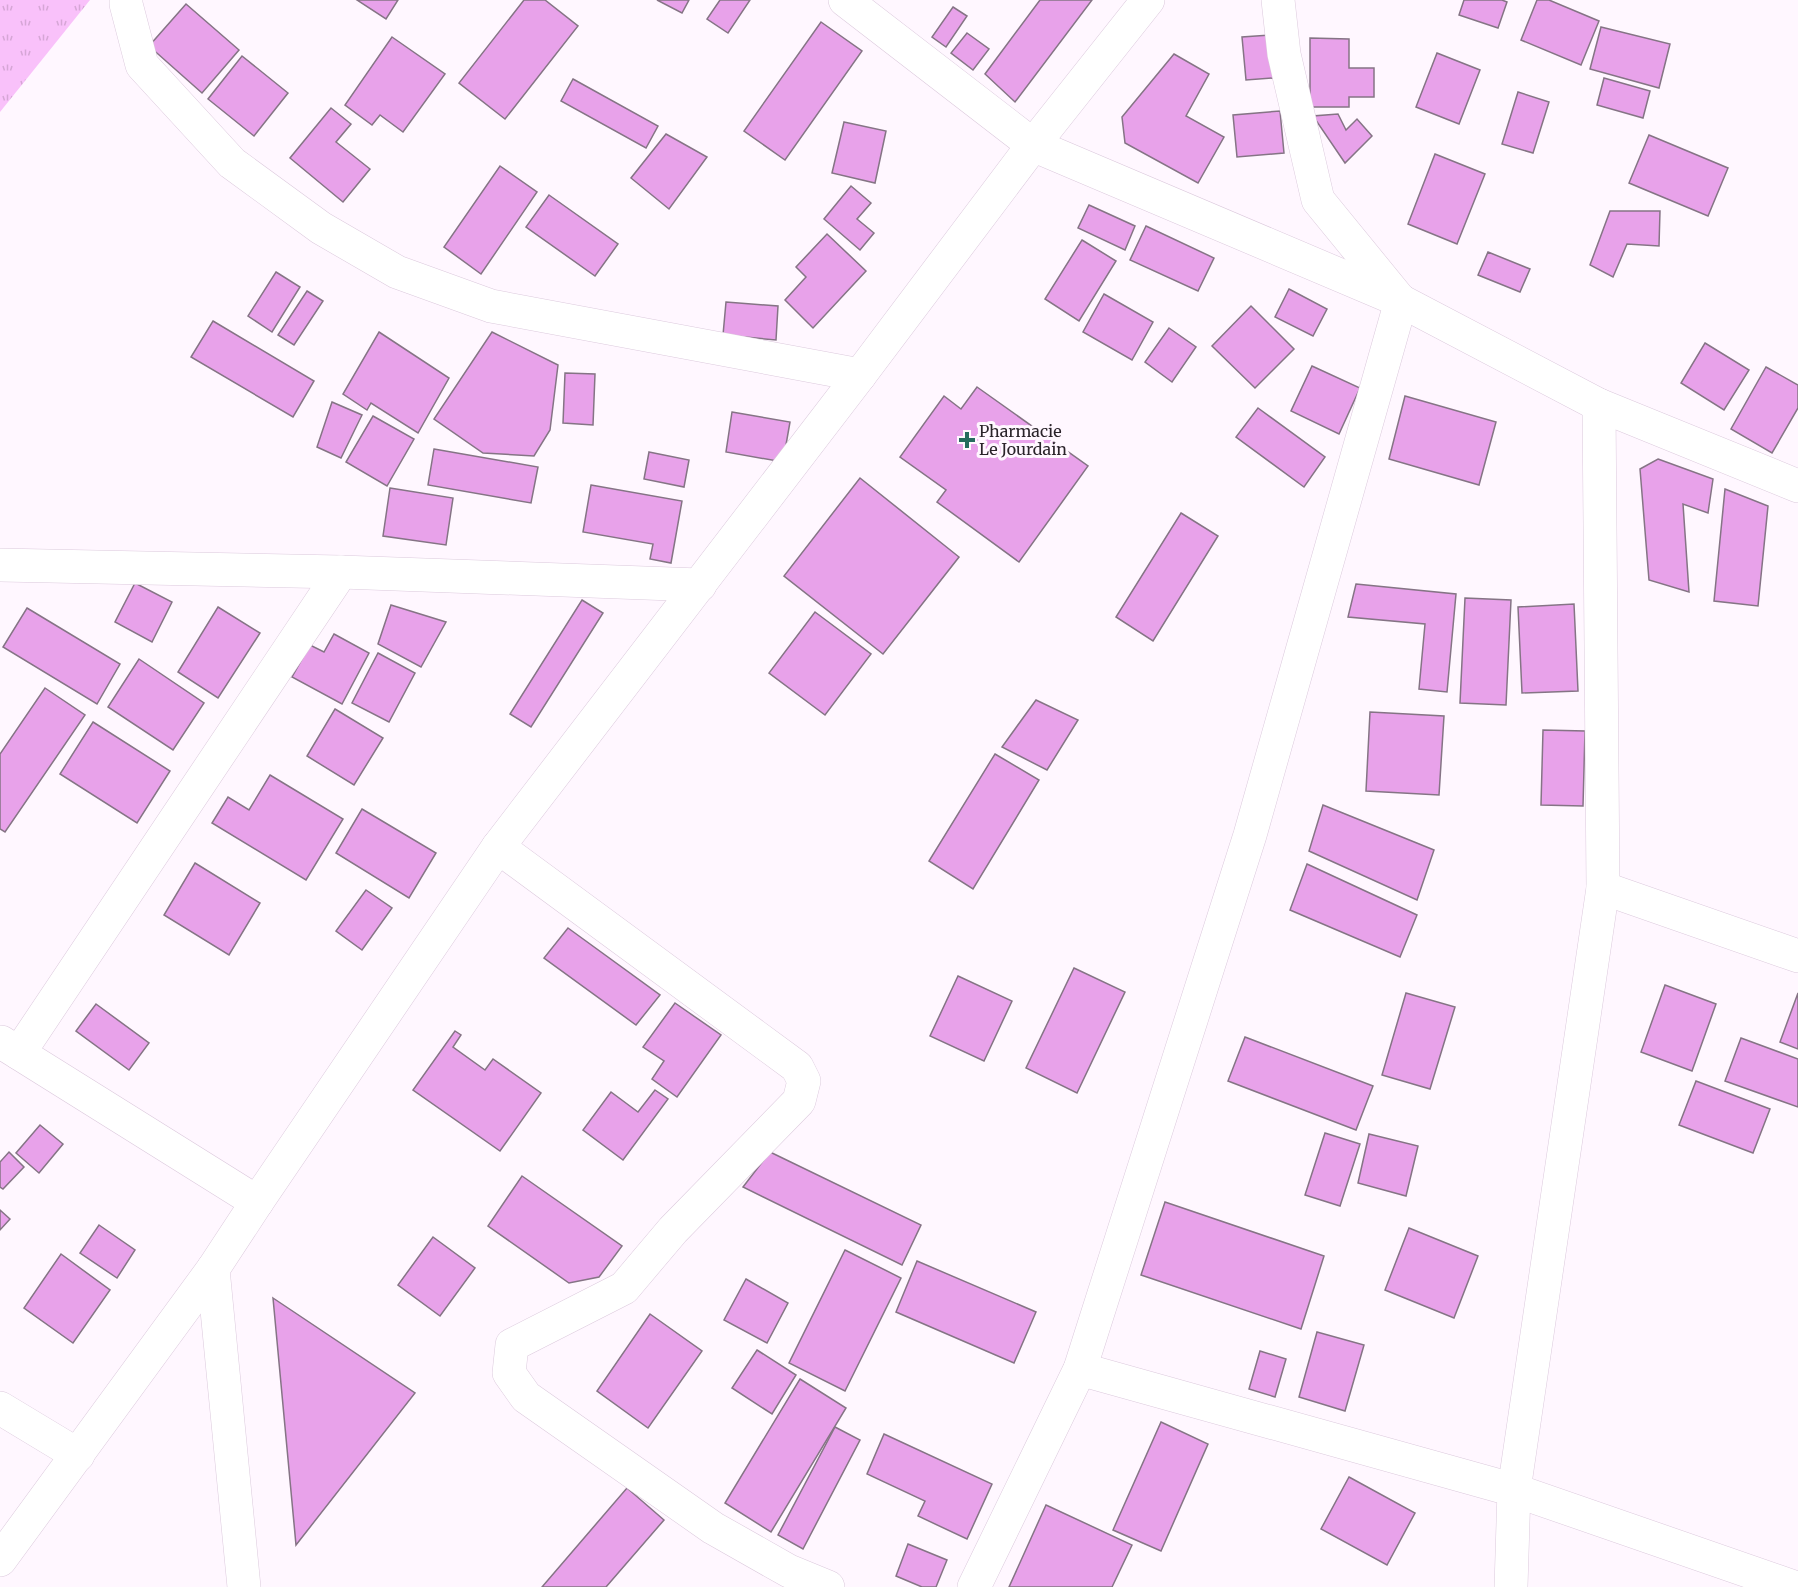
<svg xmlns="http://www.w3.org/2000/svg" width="1798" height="1587" viewBox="0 0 1798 1587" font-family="Merriweather,serif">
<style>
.grass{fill:url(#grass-tufts)}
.building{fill:#e8a2ea;stroke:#857485;stroke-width:1.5}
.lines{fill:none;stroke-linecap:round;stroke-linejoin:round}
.street-casing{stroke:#dccadd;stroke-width:34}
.secondary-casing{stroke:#dccadd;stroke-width:34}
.street{stroke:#fff;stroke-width:33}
.secondary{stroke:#fff;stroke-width:33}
.poi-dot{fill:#266b5e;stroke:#fff7ff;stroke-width:2}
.labels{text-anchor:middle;stroke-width:6;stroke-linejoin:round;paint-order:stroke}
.poi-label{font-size:16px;fill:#2a232a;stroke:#fff7ff;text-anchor:start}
</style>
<defs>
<pattern id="grass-tufts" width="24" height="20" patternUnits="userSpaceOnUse" patternTransform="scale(1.5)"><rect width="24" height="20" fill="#f9c1fa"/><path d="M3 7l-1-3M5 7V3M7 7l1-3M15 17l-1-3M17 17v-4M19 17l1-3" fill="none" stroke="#d6a6d6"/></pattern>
</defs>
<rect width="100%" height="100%" fill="#fff7ff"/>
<path class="grass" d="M0,0H90L0,112Z"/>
<g class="building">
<path d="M357,0H398L386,19Z"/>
<path d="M524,0H545L578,26L505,119L459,83Z"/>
<path d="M657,0H689L682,13Z"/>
<path d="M720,0H750L728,33L707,19Z"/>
<path d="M1040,0H1092L1015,102L985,74Z"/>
<path d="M1464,0H1502L1507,2L1498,28L1459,15Z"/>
<path d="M1537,0H1549L1599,21L1581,65L1521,40Z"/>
<path d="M186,4L239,50L202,93L149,46Z"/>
<path d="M953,7L967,16L946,47L932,37Z"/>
<path d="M821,22L862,51L785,160L744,131Z"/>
<path d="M1601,27L1670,44L1659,88L1590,69Z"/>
<path d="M967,33L989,49L973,70L951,53Z"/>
<path d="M1270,35L1273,78L1246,80L1242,37Z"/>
<path d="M392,37L445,74L403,132L380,115L372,125L345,105Z"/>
<path d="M1310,38L1349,39V68H1374V97H1349V107H1310Z"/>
<path d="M1437,53L1480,70L1459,124L1416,107Z"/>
<path d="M1174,54L1209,74L1186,116L1224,137L1198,183L1125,143L1122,117Z"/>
<path d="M242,56L288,93L254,136L208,99Z"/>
<path d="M1604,78L1650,91L1643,118L1597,105Z"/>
<path d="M573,79L658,126L646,148L561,101Z"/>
<path d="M1518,92L1549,102L1533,153L1502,144Z"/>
<path d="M331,108L351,124L336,142L370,169L343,202L290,158Z"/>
<path d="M1280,111L1284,153L1237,157L1233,115Z"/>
<path d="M1338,114L1346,130L1357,119L1372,136L1345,163L1313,116Z"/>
<path d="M844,122L886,131L875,183L832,173Z"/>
<path d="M666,134L707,157L669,209L631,178Z"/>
<path d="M1649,135L1728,168L1708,216L1629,183Z"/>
<path d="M1435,154L1485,174L1457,244L1408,224Z"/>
<path d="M500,166L537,192L481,274L444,247Z"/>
<path d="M851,186L871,203L857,219L874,233L860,250L824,219Z"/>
<path d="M549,195L618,244L595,276L526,227Z"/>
<path d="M1089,205L1135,226L1125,250L1078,228Z"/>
<path d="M1610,211H1660L1659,246L1627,244L1613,277L1590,265Z"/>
<path d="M1146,226L1214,258L1198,291L1130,260Z"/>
<path d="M827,234L866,271L813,328L785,300L806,277L796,267Z"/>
<path d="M1082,240L1116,261L1079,321L1045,299Z"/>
<path d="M1488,252L1530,269L1520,292L1478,275Z"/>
<path d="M276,272L300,287L272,332L248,316Z"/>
<path d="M1289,289L1327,309L1313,336L1275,317Z"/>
<path d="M307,291L323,301L294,345L278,335Z"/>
<path d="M1104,294L1153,322L1132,360L1083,332Z"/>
<path d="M726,302L778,306L776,340L723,335Z"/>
<path d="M1251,306L1294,349L1255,388L1212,346Z"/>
<path d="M213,321L314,381L293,417L191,357Z"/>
<path d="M1169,328L1196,347L1172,382L1145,362Z"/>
<path d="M379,332L449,378L418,433L371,403L367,410L343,394Z"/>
<path d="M492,332L558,365L550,430L534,456L483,453L434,419Z"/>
<path d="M1705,343L1749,370L1724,410L1681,383Z"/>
<path d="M1312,366L1360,388L1339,434L1291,411Z"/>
<path d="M1766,367L1798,385V408L1772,453L1731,429Z"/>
<path d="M565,373L595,374L593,425L563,423Z"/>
<path d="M977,387L1088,466L1019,562L937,502L946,490L900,457L944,396L961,409Z"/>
<path d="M1405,396L1496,422L1479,485L1389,459Z"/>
<path d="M332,402L362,415L341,458L317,447Z"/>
<path d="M1258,408L1325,457L1304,487L1236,437Z"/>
<path d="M732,412L790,422L783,462L726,452Z"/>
<path d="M373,416L414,439L387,486L346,462Z"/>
<path d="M434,449L538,467L531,503L428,485Z"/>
<path d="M649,452L689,460L684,487L644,479Z"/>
<path d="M1658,459L1713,479L1708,513L1683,504L1689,592L1649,580L1640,469Z"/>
<path d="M860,478L959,557L883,654L784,576Z"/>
<path d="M591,485L682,501L671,563L650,559L653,544L583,532Z"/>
<path d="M390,488L453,498L446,545L383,536Z"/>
<path d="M1725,489L1768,506L1758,606L1714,601Z"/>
<path d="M1181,513L1218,536L1153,641L1116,617Z"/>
<path d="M135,583L172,602L152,642L115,622Z"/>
<path d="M1356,584L1456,594L1447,692L1419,689L1425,624L1348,617Z"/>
<path d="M1465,598L1511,600L1506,705L1460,703Z"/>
<path d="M582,600L603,613L531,727L510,714Z"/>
<path d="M1574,604L1578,691L1522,693L1518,607Z"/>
<path d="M391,605L446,622L421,667L378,644Z"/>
<path d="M218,607L260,633L218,698L178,672Z"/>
<path d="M27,608L120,664L97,704L3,647Z"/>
<path d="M815,612L871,654L825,715L769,673Z"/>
<path d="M334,634L369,653L342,704L292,677L310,645L324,652Z"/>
<path d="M378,653L415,673L389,722L352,703Z"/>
<path d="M139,659L204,703L173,750L108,707Z"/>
<path d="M45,688L85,715L5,832L0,829V754Z"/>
<path d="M1036,700L1078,720L1047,770L1002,747Z"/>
<path d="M335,709L383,738L354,785L307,756Z"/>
<path d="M1370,712L1444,716L1439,795L1366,791Z"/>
<path d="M93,722L170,771L137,823L60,774Z"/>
<path d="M1543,730L1585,731L1583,806L1541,805Z"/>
<path d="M995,754L1039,780L973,889L929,861Z"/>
<path d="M270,775L343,819L306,880L212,823L228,797L249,810Z"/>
<path d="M1323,805L1434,850L1417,900L1309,851Z"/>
<path d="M362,809L436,853L409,898L336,853Z"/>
<path d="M195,863L260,903L229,955L164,915Z"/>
<path d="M1307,864L1417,915L1400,957L1290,910Z"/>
<path d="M366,890L392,908L362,950L336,931Z"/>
<path d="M568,928L660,995L636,1025L544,958Z"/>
<path d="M1074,968L1125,992L1077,1093L1026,1068Z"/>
<path d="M958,976L1012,1001L984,1061L930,1036Z"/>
<path d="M1665,985L1716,1004L1692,1071L1641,1052Z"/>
<path d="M1406,993L1455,1007L1430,1089L1382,1075Z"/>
<path d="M1798,993V1049L1780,1042Z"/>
<path d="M675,1003L721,1035L677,1097L652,1079L664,1061L643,1047Z"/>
<path d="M96,1004L149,1043L129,1070L76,1031Z"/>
<path d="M455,1031L461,1035L453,1047L485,1070L493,1059L541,1093L500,1151L413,1090Z"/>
<path d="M1245,1037L1373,1086L1356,1130L1228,1081Z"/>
<path d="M1741,1038L1798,1059V1107L1725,1081Z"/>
<path d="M1696,1081L1770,1109L1753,1153L1679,1125Z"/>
<path d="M655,1090L668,1099L623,1160L583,1130L611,1092L638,1112Z"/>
<path d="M40,1125L63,1144L39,1173L16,1153Z"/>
<path d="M1325,1133L1360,1144L1340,1206L1305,1195Z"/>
<path d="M1369,1134L1418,1146L1406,1196L1358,1183Z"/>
<path d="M9,1152L24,1167L3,1189L0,1187V1162Z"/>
<path d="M770,1152L921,1225L902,1265L743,1187Z"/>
<path d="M522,1176L622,1246L599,1277L569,1283L488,1226Z"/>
<path d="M1165,1202L1324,1256L1301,1329L1141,1275Z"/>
<path d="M0,1210L10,1219L0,1230Z"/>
<path d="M99,1225L135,1250L117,1278L80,1253Z"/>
<path d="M1409,1228L1478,1256L1454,1318L1385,1290Z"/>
<path d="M433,1237L475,1268L440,1316L398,1285Z"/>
<path d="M845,1250L901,1278L845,1391L789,1363Z"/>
<path d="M61,1254L110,1290L73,1343L24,1308Z"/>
<path d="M917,1261L1036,1312L1014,1363L896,1312Z"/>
<path d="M746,1279L788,1303L767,1343L724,1320Z"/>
<path d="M273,1298L415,1393L296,1545Z"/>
<path d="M650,1314L702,1351L648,1428L597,1391Z"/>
<path d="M1317,1332L1364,1345L1345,1411L1299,1397Z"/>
<path d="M757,1350L796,1375L772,1414L732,1388Z"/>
<path d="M1260,1351L1286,1359L1275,1397L1249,1389Z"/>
<path d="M800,1379L846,1408L771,1532L725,1503Z"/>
<path d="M1161,1422L1208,1444L1161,1551L1113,1530Z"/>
<path d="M835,1427L860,1440L803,1549L778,1535Z"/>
<path d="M884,1434L992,1484L967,1539L918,1516L925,1501L867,1474Z"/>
<path d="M1349,1477L1415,1513L1387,1565L1321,1529Z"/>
<path d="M627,1488L664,1520L606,1587H542Z"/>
<path d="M1046,1505L1132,1545L1112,1587H1009Z"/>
<path d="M908,1544L947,1560L936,1587H922L896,1576Z"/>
</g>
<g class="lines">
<g class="street-casing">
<g id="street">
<path d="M126,0V4L142,65L232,163L321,228L397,272L491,306L860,375"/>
<path d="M845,0L1033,145L1401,301L1599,405L1798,486"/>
<path d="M1278,0L1284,54L1318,200L1398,298"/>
<path d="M0,565L341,572L700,585"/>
<path d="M498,847L797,1067L804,1081L799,1101L673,1230L624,1288L512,1345L509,1373L526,1397L713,1528L789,1571L828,1587"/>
<path d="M1603,888L1798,956"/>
<path d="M1,1042L257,1202"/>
<path d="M19,1053L341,572"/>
<path d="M1080,1369L1514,1490L1794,1587"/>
<path d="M0,1408L78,1455"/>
<path d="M0,1560L213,1269"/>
<path d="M974,1587L1080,1369L1250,835L1401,301"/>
<path d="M1511,1587L1514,1490L1603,888L1599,405"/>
</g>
</g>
<g class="secondary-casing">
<path id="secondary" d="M244,1587L213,1269L257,1202L498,847L860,375L1033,145L1148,0"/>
</g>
<use href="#street" class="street"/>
<use href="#secondary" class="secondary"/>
</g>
<path class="poi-dot" d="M964 431h6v6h6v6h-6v6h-6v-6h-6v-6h6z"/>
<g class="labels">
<g class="poi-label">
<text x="979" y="437">Pharmacie<tspan x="979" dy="18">Le Jourdain</tspan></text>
</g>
</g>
</svg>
